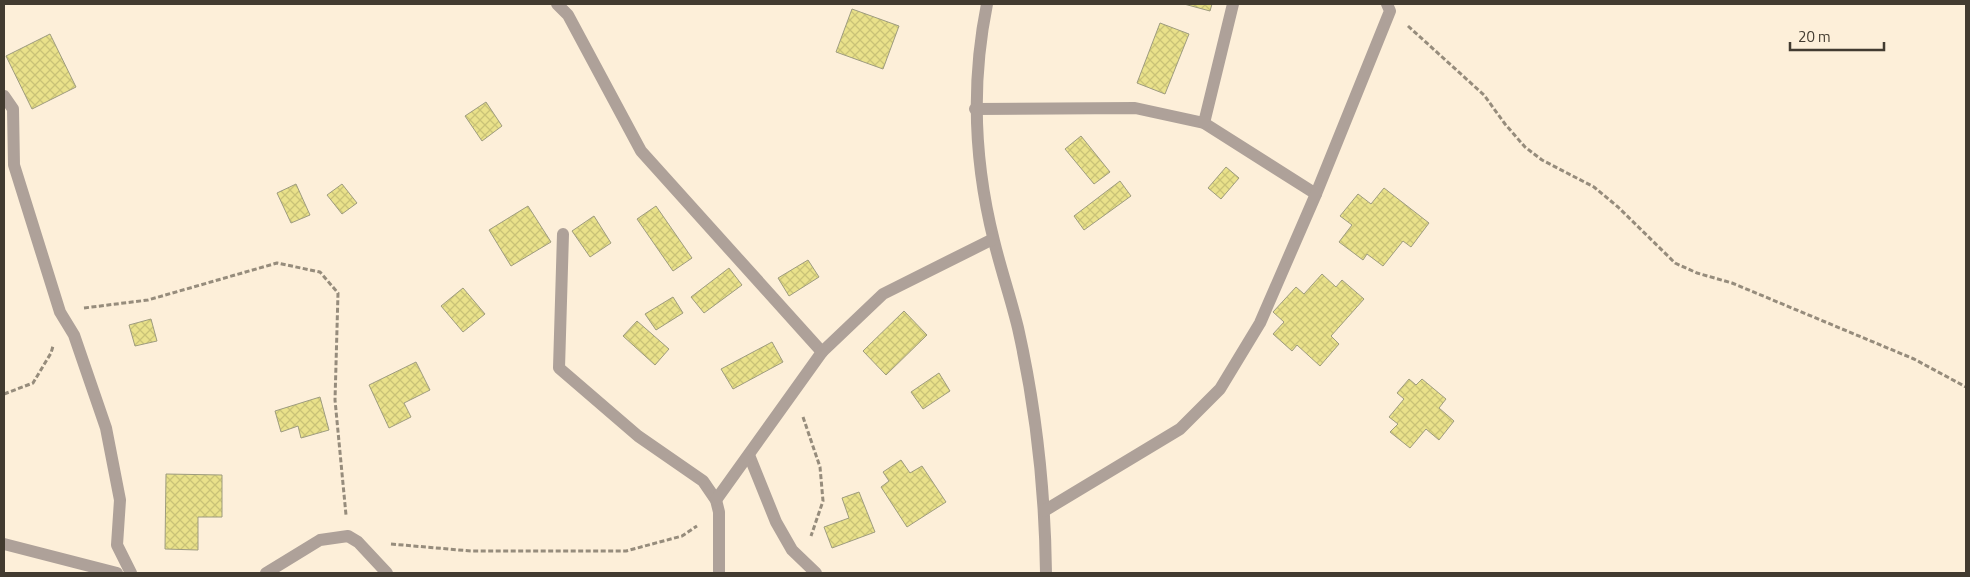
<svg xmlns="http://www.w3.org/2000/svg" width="1970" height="577" viewBox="0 0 1970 577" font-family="'Titillium Web',sans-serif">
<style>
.building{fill:url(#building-cross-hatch);stroke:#9e9c7f}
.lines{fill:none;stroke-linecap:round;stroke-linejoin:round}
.path{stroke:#968c7c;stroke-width:3;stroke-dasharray:5 2.5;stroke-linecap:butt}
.street{stroke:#aea199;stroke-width:12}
</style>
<defs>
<pattern id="building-cross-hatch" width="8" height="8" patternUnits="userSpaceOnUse" patternTransform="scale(1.25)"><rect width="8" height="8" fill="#e9e18a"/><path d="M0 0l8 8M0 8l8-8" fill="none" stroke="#c9c277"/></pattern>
</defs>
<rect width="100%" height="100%" fill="#fdefd9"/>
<g class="building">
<path d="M1184,4H1212L1210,11Z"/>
<path d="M852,9L899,26L883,69L836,52Z"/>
<path d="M1160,23L1189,34L1165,94L1137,83Z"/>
<path d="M50,34L76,87L32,109L6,56Z"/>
<path d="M486,102L502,126L482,141L465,116Z"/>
<path d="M1081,136L1110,172L1094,184L1065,149Z"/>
<path d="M1226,167L1239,178L1221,199L1208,188Z"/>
<path d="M1120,181L1131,196L1084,230L1074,216Z"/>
<path d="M296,184L310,215L291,223L277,193Z"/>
<path d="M342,184L357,203L342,214L327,195Z"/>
<path d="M1384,188L1429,223L1411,247L1403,241L1383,266L1367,254L1363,260L1339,242L1352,225L1340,216L1358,194L1371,204Z"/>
<path d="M528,206L551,242L511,266L489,230Z"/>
<path d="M656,206L692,258L673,271L637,219Z"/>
<path d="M594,216L611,243L590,257L572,231Z"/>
<path d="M808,260L819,277L789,296L778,278Z"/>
<path d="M729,268L742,285L704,313L691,297Z"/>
<path d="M1322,274L1336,287L1342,280L1364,299L1331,336L1339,344L1320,366L1297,345L1292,351L1273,334L1284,322L1273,312L1296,287L1304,294Z"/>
<path d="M463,288L485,314L463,332L441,306Z"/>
<path d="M673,297L683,313L656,330L645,314Z"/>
<path d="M904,311L927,335L886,375L863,351Z"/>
<path d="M151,319L157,341L135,346L129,325Z"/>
<path d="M637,321L669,349L655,365L623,336Z"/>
<path d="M772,342L783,362L733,389L721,369Z"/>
<path d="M416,362L430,390L404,403L411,417L389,428L369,385Z"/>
<path d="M939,373L950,391L923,409L911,392Z"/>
<path d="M1409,379L1416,385L1422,379L1446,399L1439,408L1454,421L1439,440L1426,429L1410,448L1390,432L1398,424L1389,417L1404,399L1397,393Z"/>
<path d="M320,397L329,430L301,438L298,426L281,432L275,411Z"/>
<path d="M901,460L910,473L922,466L946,502L907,527L881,487L889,481L883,472Z"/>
<path d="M166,474L222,475V517H198V550L165,549Z"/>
<path d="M859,492L875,532L832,548L824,527L849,518L842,498Z"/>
</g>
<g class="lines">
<g class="path">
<path d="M1408,26L1484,95L1505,124L1525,147L1542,160L1594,187L1618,207L1675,263L1697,273L1732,283L1914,359L1966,387"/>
<path d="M84,308L148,300L277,263L320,272L338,293L335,400L346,515"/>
<path d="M4,394L33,383L51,353L53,346"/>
<path d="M803,417L820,467L823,501L811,536"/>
<path d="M391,544L471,551H626L682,536L697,526"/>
</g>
<g class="street">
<path d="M557,4L568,15L641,151L822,352"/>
<path d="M987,4C971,83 974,162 994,241C1001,270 1011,299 1018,328C1036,408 1045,492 1046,573"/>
<path d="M4,96L13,109L14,165L60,312L74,335L106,428L120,500L117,545L131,573"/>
<path d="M975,109L1135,108L1204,123L1316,194"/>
<path d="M1204,123L1233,4"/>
<path d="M563,234L559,368L638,436L703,481L716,500L719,512V573"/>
<path d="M749,455L776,522L792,550L816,573"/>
<path d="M716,500L822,352L883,294L993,239"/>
<path d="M1044,511L1180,429L1220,389L1260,323L1316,194L1390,11L1387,4"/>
<path d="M4,544L117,573"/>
<path d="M266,573L320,540L348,536L358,542L387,573"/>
</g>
</g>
<rect width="1970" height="577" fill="none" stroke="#423b30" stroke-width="10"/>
<path d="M1790 42v8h94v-8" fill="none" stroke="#423b30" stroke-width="2.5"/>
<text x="1798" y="42" font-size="15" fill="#423b30" stroke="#fdefd9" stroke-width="4" paint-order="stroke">20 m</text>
</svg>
